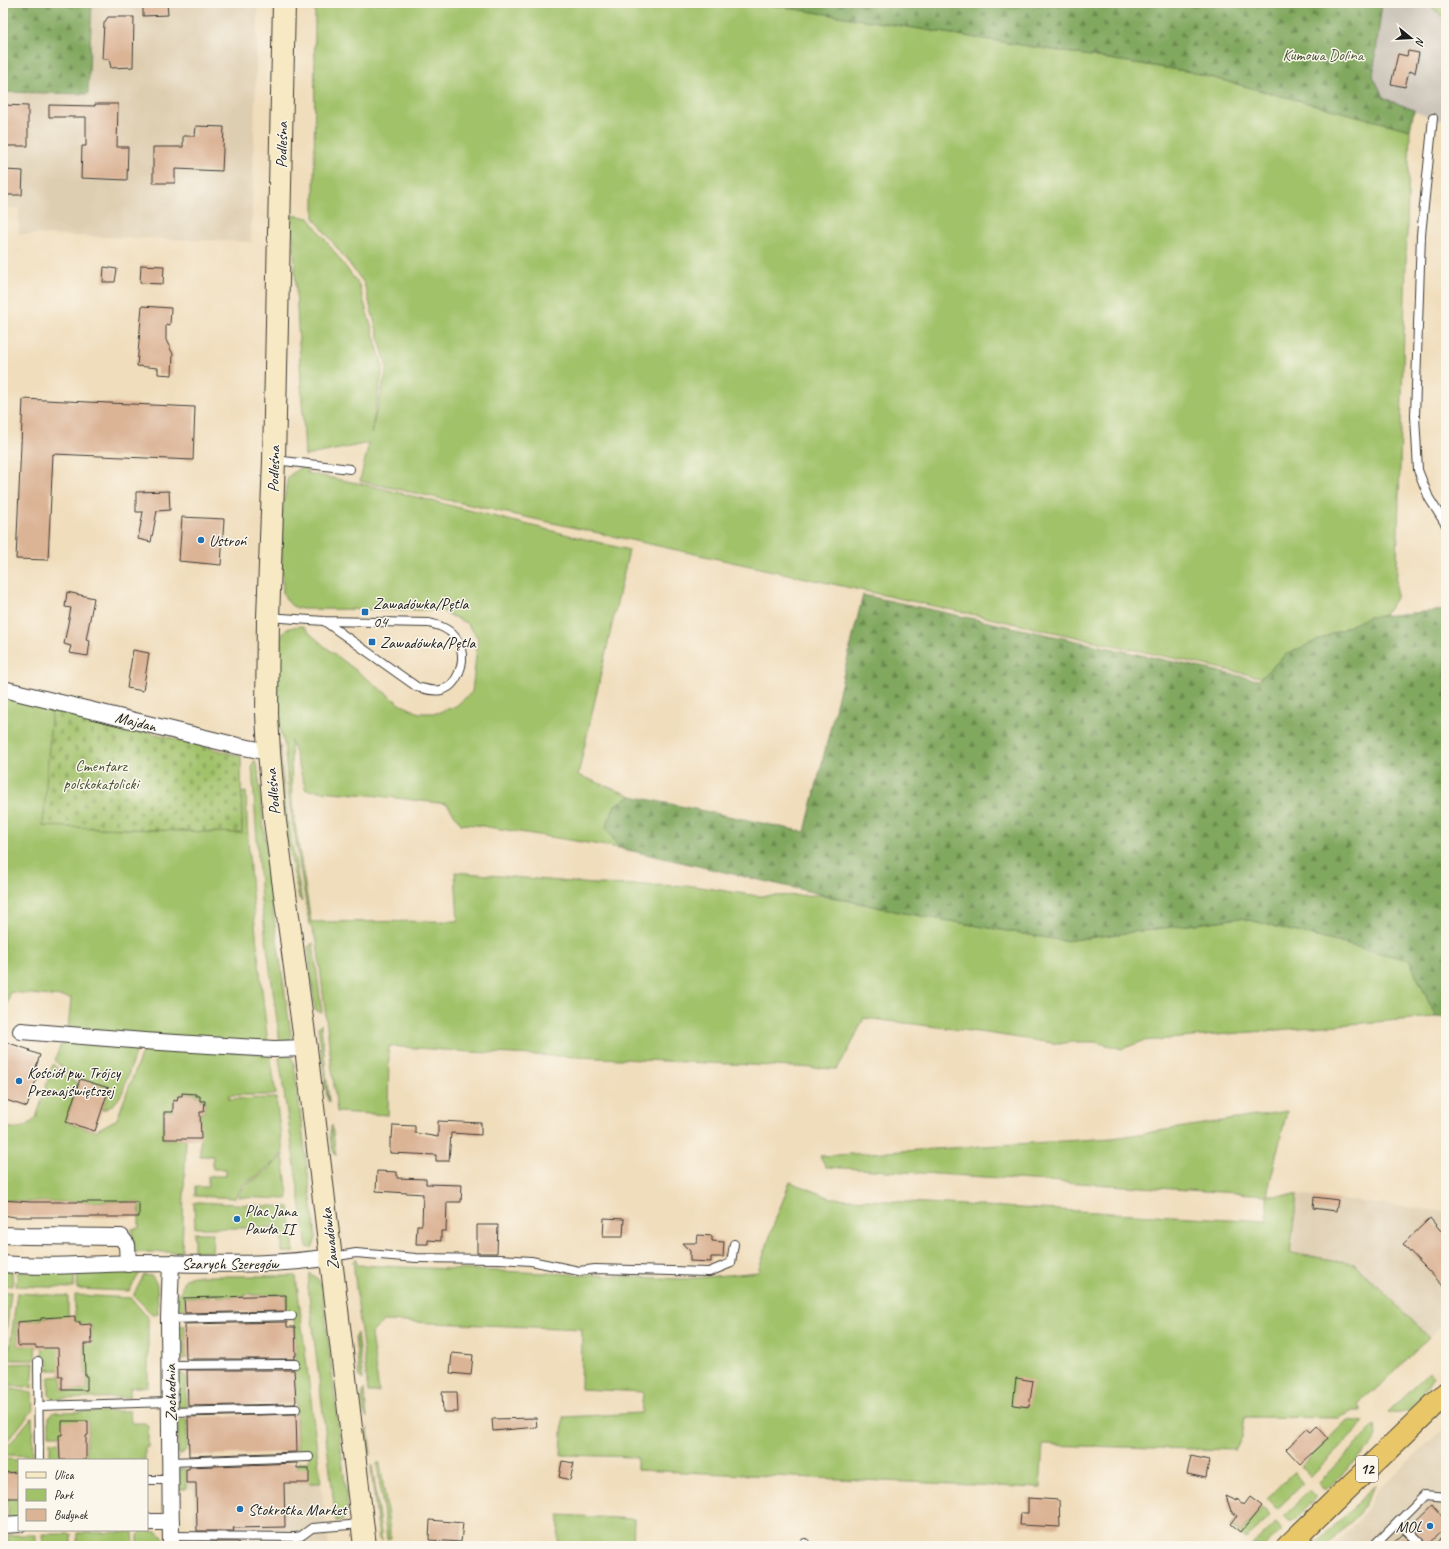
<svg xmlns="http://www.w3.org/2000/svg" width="1449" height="1549" viewBox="0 0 1449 1549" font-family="Caveat,sans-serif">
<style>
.built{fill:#deceb1}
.industrial{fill:#cac3b8}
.green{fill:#a2c26a;stroke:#5f6f43}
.forest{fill:url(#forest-firs);stroke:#4e623d}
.cemetery{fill:url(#cemetery-stones);stroke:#5f6f43}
.building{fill:#dbb395}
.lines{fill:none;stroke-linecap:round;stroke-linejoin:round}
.service-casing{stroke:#3c3934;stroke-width:10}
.minor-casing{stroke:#3c3934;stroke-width:18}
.secondary-casing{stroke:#3c3934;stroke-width:24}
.trunk-casing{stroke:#3c3934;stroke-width:24}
.service{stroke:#fff;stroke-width:8}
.minor{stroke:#fff;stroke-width:16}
.secondary{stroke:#f6e9c3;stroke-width:22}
.trunk{stroke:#e9c769;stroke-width:22}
.poi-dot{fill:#1f6fb2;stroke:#fbf7ec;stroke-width:1.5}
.labels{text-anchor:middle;stroke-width:3;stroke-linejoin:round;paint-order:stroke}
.shield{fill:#fbf7ec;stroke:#5f5e5a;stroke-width:1}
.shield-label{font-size:15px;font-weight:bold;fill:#1c1c1c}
.park-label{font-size:16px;fill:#4b5637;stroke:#fbf7ec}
.street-label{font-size:16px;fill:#1c1c1c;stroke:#fbf7ec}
.poi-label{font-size:16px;fill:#1c1c1c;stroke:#fbf7ec;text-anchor:start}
</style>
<defs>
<pattern id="forest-firs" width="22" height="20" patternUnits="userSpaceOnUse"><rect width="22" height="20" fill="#81a85e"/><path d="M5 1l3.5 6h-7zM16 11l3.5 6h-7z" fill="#69884d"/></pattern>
<pattern id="cemetery-stones" width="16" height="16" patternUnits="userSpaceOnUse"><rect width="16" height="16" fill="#a2c26a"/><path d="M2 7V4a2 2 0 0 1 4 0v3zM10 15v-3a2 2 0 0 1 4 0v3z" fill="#8ba65b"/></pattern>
</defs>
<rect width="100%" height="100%" fill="#fbf7ec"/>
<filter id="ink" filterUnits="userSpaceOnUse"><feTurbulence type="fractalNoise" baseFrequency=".025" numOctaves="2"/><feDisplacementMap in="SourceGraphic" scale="8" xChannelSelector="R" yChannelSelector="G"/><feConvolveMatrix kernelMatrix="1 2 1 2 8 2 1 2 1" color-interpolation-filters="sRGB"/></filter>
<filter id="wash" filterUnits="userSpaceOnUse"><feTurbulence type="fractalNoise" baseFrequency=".012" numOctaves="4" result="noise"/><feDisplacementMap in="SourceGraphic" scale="16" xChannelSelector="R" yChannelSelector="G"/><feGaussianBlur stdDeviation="0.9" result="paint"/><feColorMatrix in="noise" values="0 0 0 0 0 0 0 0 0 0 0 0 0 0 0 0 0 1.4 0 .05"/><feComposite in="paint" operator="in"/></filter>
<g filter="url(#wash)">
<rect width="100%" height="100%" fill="#f0ddbc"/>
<g class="built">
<path d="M92,3H258L251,242L19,234V208H3V92L88,94Z"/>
<path d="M1297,1195L1443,1211L1446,1212V1321L1429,1337L1353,1263L1290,1253Z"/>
<path d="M1446,1426V1546H1333L1358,1522L1377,1491Z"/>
<path d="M186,1483H321L329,1546L194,1545V1490L186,1489Z"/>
</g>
<path class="industrial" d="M1382,3H1427L1446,19V116L1439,121L1384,98L1373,76Z"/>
<g class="green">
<path d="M315,3H757L1191,72L1410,130L1396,598L1333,693L360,481L369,443L305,456L292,215L309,218L359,285L383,367L371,434L387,368L364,283L314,218Z"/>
<path d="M1427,3H1446V19Z"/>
<path d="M307,467V473L372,486L629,550L578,775L632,796L615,805L606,827L619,848L476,825L461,824L447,804L370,795L306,790L291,740L292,805L311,922L458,921L455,872L594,884L694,886L758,896L822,895L904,913L1064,941L1241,918L1409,960L1436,1017L1143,1041L1122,1049L1095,1042H1071L1059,1044L986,1033L864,1018L849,1049L837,1069L470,1052L389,1046L388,1115L337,1112L317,942L309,922L290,807L284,743L275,712L277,658L281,657C281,637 278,627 302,626L323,645L400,704L419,713H437L456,706L472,692L478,638L466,623L440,610L302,609C290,607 288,603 283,593C282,554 279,515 288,477L299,468Z"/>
<path d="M3,696L52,707L44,826L242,833L241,793L246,792C248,877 259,960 268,1044L68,1030L71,998L10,992L3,1025Z"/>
<path d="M279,746H280L285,803L302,902L299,898L284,825Z"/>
<path d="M255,760L258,770L272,905L291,1034L290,1041L280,1043L261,902L252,765Z"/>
<path d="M313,943L322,1013L315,1010L308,947Z"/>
<path d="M321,1024L329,1102L327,1098L318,1027Z"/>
<path d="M66,1042L137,1047L123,1091C118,1101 113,1107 102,1110L109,1088L80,1079L79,1081L66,1073L55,1060L60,1046Z"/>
<path d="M144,1047L270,1054L276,1094L273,1095H229V1099L276,1098L283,1152L272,1164L259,1175L244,1184L235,1198L195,1196V1187H208V1176H226V1169H213V1156H200V1112H204L205,1101H200V1096H196V1094L182,1093V1096H178L177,1101H173V1112H164V1139H186L182,1250L180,1252H134L132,1229L139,1228V1202H30L3,1200V1130H7L8,1127C19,1131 28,1126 36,1118L53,1064L65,1076L78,1084L66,1122L95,1131L117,1119Z"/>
<path d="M283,1055H290L294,1063L316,1238L312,1248L307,1247L306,1242L279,1058Z"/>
<path d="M1287,1111L1267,1195H1297L1290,1253L1353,1263L1429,1337L1387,1380L1364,1398L1358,1406L1361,1411H1353L1339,1418L1245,1417L1242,1436L1235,1450L1043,1445L1040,1488L637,1470V1457L561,1455L563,1417L641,1413L643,1392L581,1389L582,1329L383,1321L371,1334L379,1392H368L353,1261L356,1258L357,1265L684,1279L758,1272L776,1218L790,1182L831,1198L1267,1221V1195L826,1167L820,1156L1113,1138Z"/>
<path d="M332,1125L336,1156C331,1150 328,1132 332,1125Z"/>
<path d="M283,1154L288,1197L287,1199L238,1197C246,1182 247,1185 260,1176C269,1170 276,1162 283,1154Z"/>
<path d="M198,1202L289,1207L294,1252H282V1228H195L194,1203Z"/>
<path d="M194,1233H213L212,1252H194Z"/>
<path d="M3,1270L12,1271L13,1286L3,1285Z"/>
<path d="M141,1271L129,1291L77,1289L78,1272Z"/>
<path d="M17,1272H75L74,1287V1288L16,1286Z"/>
<path d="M310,1273L317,1278L322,1287L348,1510L343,1520L336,1521L308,1287Z"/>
<path d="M144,1275L152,1276L157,1284L158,1314H152L134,1296V1294Z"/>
<path d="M193,1276H296L321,1483H309L298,1468V1462H309V1452H297L296,1401L294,1373L296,1356L295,1327L294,1320L286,1309V1295H252L251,1294H245V1296L218,1297V1295H211V1297L185,1298V1316H177V1293H181C182,1283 183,1278 193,1276Z"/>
<path d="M3,1292H11L6,1334L3,1333Z"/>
<path d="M17,1293L68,1296V1319L53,1322V1317L41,1318V1320L17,1322L18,1346H26L36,1343L35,1360H11L9,1354Z"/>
<path d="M75,1295L131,1298L148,1318V1386L130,1388V1397L57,1399L52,1398L49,1395V1378L51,1377L62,1376V1390H87V1376L85,1375L84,1344L92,1343L91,1325H80V1322H75Z"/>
<path d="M179,1325L185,1326L186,1358L178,1361L177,1327Z"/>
<path d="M357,1333L363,1380L359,1377L355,1337Z"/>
<path d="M64,1340L61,1370H48L49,1360H43L42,1341Z"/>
<path d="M34,1363L32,1388L3,1384V1376L6,1364Z"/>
<path d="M1429,1372L1433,1377C1422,1393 1411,1420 1388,1412Z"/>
<path d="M182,1373L186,1377V1408L181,1409L178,1406V1376Z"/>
<path d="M3,1387L32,1393L33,1410L3,1446Z"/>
<path d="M364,1389L367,1418C362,1412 360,1397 364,1389Z"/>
<path d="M130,1411L131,1423H145L148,1427V1447L145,1448V1460H86V1436L88,1435V1421L62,1435H49V1416L55,1412Z"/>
<path d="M32,1417L33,1456L3,1455V1452Z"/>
<path d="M182,1419H187V1449L182,1454H178V1422Z"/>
<path d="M1347,1420L1365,1422L1311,1477L1301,1466Z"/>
<path d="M1375,1425L1376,1436L1372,1445L1327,1489H1323L1318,1483Z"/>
<path d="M368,1428L371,1455L369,1453L366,1432Z"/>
<path d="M60,1441V1460H50V1442Z"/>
<path d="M3,1459L19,1460V1472L3,1473Z"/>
<path d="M377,1463H380L391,1538L387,1540Z"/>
<path d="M372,1464L382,1541L379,1539L371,1468Z"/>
<path d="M186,1469V1489H178V1470Z"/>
<path d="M1294,1472L1303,1484L1277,1509L1267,1499Z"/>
<path d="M1376,1485L1357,1516L1326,1546H1312Z"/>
<path d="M1310,1490L1316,1496V1498L1293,1521H1289L1284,1516Z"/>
<rect x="8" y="1498" width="11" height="20"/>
<path d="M1262,1507L1270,1516L1246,1539L1231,1526L1232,1524L1241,1532Z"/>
<path d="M559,1515L634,1519L633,1546H558Z"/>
<path d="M1277,1522L1282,1528V1530L1265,1546H1252Z"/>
<path d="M142,1531L158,1532L165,1539V1546H138V1535Z"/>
<path d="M133,1532L134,1546H77V1533Z"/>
<path d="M42,1534H71V1546H43Z"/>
<path d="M8,1535H36V1546H9Z"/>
</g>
<g class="forest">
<path d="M3,3H92L88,94L3,92Z"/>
<path d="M757,3H1382L1373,76L1384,98L1414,110L1410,130L1191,72Z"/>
<path d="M863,595L1258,680L1285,655L1369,617L1446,610V1018L1436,1017L1409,960L1241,918L1064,941L904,913L619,848L606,827L615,805L632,796L805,832Z"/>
</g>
<path class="cemetery" d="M52,707L241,756L242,833L43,826Z"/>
<g id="blocks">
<g class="building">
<path d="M143,3H167L168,15L143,16Z"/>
<path d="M108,17H134L133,67L111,68L109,59H102L104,23Z"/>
<path d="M1408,51L1419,53L1415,73L1409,71L1405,87L1391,84L1398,54L1407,56Z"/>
<path d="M95,104H118L117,147H128L127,180L81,178L82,146H86V117H49V105L95,106Z"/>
<path d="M3,105L28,106V146H3Z"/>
<path d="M196,126L224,127L222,171L175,169V183H153V147H183V136H195Z"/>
<path d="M5,170L23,171L22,195H5Z"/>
<path d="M141,265L164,266L163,284L140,283Z"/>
<path d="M104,267L117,269L115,282H103Z"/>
<path d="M142,306L171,308L170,325L166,324V340L173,354L172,375L158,374V368L137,366Z"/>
<path d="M23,399L195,407L193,460L53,454L48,560L16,559Z"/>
<path d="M169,491L170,510L157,511L151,542L138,539L143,512H136V492Z"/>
<path d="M182,517L224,519L221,565L179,561Z"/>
<path d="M67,592L94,598L86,640L90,641L88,656L69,653L71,646L64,644L71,608L65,607Z"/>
<path d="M133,650L149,653L143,691L127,688Z"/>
<path d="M3,1041L30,1050L29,1051L40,1055L33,1076L37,1077L27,1107L3,1099Z"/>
<path d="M80,1079L109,1088L95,1131L66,1122Z"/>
<path d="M182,1093L196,1094V1096H200V1101H205L204,1112H200L201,1139H164V1112H173V1100L177,1101L178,1096H182Z"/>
<path d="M438,1121L481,1123V1135L451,1133L449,1161H436V1155L390,1153V1138H392L393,1125L415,1126V1133L438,1137Z"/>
<path d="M377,1171L397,1172V1178L426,1179V1184L462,1185L461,1202H447L446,1231H441V1241L428,1240V1244H416L417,1225H422L423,1194L376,1191Z"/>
<path d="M1314,1197L1338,1200L1336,1211L1313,1208Z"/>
<path d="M3,1200L30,1202H139V1217H15L3,1215Z"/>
<path d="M604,1218L624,1219L623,1237H603Z"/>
<path d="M1430,1218L1441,1231L1446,1226V1289L1403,1244Z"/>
<path d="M477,1225H498L497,1253H477Z"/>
<path d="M698,1235L712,1236V1241L724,1242L723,1257H711V1262L690,1261V1251L682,1243H697Z"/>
<path d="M286,1295V1311L185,1313L184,1298Z"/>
<path d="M75,1316V1322H80V1325L91,1324L92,1344H84L85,1375H87V1390H62V1376H59L58,1348H36V1346H18L17,1322L41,1320V1318Z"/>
<path d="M287,1322V1327H295L296,1356H294V1359H186L185,1324Z"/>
<path d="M452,1353L473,1355L471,1375L450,1373Z"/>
<path d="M187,1370H294L296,1401L295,1404L188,1406Z"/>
<path d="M1016,1378L1033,1381L1029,1407L1013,1405Z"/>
<path d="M442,1392H457L458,1412H443Z"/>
<path d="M296,1414L297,1452L189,1456L188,1417Z"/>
<path d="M536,1418L537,1427L493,1431L492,1419Z"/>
<path d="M62,1421H88V1435L86,1436V1460H60L59,1435H62Z"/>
<path d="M1317,1426L1328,1438L1300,1464L1286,1449L1307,1429L1311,1432Z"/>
<path d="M1191,1456L1209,1460L1206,1478L1187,1474Z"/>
<path d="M562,1461L574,1463L570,1480L559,1477Z"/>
<path d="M297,1463V1468H309V1483H284L285,1527L233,1528L234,1531H197L196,1483H186V1469H189V1467Z"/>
<path d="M19,1472V1498H3V1473Z"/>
<path d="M1226,1496L1237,1501V1499L1244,1505L1250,1497L1262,1506L1241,1532L1231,1524L1237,1516L1231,1511Z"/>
<path d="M1028,1498L1059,1500L1060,1527L1020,1525L1021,1513H1028Z"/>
<path d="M1432,1505L1446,1520V1528L1428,1545L1410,1526Z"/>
<path d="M430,1520L463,1523L461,1542L429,1540Z"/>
<path d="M1403,1534L1415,1546H1390Z"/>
<path d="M197,1542H238L240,1546H197Z"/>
</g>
</g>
</g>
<g filter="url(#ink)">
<use href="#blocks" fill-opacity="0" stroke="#3c3934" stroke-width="1"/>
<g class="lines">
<g class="service-casing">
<g id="service">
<path d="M1433,118L1421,235L1415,416L1418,470L1429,498L1446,525"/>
<path d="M275,460L350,469"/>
<path d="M268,617L324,621L429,623C433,624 439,625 444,628C451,631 460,641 461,649C465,663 457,687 441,690C432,692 425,689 417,687L324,621"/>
<path d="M332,1257L356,1253L416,1258L500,1259L531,1261L579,1271L595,1269L709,1272L731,1263L734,1244"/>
<path d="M169,1319L292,1316"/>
<path d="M38,1361L39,1459"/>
<path d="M170,1365L295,1364"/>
<path d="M38,1406L170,1402"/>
<path d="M171,1412L296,1409"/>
<path d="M171,1462L309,1457"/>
<path d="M147,1480H171"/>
<path d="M1398,1522L1423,1546"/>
<path d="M171,1536L296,1537L301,1536L312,1528L362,1524"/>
<path d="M804,1546L805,1543"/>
<path d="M1374,1546L1425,1495L1446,1497"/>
<path d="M1440,1546L1446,1541"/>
</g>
</g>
<g class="minor-casing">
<g id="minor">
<path d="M3,689L238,746L269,752"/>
<path d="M21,1031L144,1041L274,1049L306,1048"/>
<path d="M3,1235L27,1236L121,1237L127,1245L128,1264"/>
<path d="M171,1263L169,1319L171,1546"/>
<path d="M3,1264C48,1268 92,1264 137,1263C202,1263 268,1267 332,1257"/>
<path d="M147,1522H171"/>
<path d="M3,1525L19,1524"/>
</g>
</g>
<g class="secondary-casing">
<path id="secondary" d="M284,3L274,460L268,617L267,714L269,752L275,821L306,1048L365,1546"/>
</g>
<g class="trunk-casing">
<path id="trunk" d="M1288,1546L1446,1393"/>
</g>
<use href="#service" class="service"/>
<use href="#minor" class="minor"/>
<use href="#secondary" class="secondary"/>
<use href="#trunk" class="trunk"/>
</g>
</g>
<g class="poi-dot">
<circle cx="201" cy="540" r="4"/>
<rect x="361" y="608" width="8" height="8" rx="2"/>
<rect x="368" y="638" width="8" height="8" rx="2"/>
<circle cx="19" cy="1081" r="4"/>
<circle cx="237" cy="1219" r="4"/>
<circle cx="240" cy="1509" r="4"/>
<circle cx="1430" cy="1526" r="4"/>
</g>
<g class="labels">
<rect class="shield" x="1356" y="1456" width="22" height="26" rx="3"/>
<g class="shield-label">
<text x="1367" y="1474">12</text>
</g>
<g class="park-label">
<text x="1323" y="60">Kumowa Dolina</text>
<text x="101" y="771">Cmentarz<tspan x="101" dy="18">polskokatolicki</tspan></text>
</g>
<g class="street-label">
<text transform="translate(281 145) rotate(-89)" y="6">Podleśna</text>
<text transform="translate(273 469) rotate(-88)" y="6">Podleśna</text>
<text transform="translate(136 721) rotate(14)" y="6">Majdan</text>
<text transform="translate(272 792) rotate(-95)" y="6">Podleśna</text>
<text transform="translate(329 1239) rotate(-97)" y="6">Zawadówka</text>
<text x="230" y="1269">Szarych Szeregów</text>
<text transform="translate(170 1393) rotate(-91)" y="6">Zachodnia</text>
</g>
<g class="poi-label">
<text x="209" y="546">Ustroń</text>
<text x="373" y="609">Zawadówka/Pętla<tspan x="373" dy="18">04</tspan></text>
<text x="380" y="648">Zawadówka/Pętla</text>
<text x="27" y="1078">Kościół pw. Trójcy<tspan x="27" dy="18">Przenajświętszej</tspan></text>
<text x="245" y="1216">Plac Jana<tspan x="245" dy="18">Pawła II</tspan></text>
<text x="248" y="1515">Stokrotka Market</text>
<text x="1422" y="1532" text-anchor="end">MOL</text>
</g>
</g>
<rect width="1449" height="1549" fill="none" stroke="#fbf7ec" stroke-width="16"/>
<rect x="18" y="1459" width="130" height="72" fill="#fbf7ec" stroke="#a29f99"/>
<rect x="26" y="1472" width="20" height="6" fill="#f6e9c3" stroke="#a29f99"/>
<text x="54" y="1479" font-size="12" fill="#1c1c1c">Ulica</text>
<rect x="26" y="1489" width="20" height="12" fill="#a2c26a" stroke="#a29f99"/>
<text x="54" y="1499" font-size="12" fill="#1c1c1c">Park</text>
<rect x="26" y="1509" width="20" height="12" fill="#dbb395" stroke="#a29f99"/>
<text x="54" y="1519" font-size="12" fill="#1c1c1c">Budynek</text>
<g transform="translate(1411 38) rotate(108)" stroke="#fbf7ec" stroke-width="3" paint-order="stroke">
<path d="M0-3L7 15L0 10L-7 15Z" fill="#1c1c1c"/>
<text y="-6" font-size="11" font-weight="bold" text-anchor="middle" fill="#1c1c1c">N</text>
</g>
</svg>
